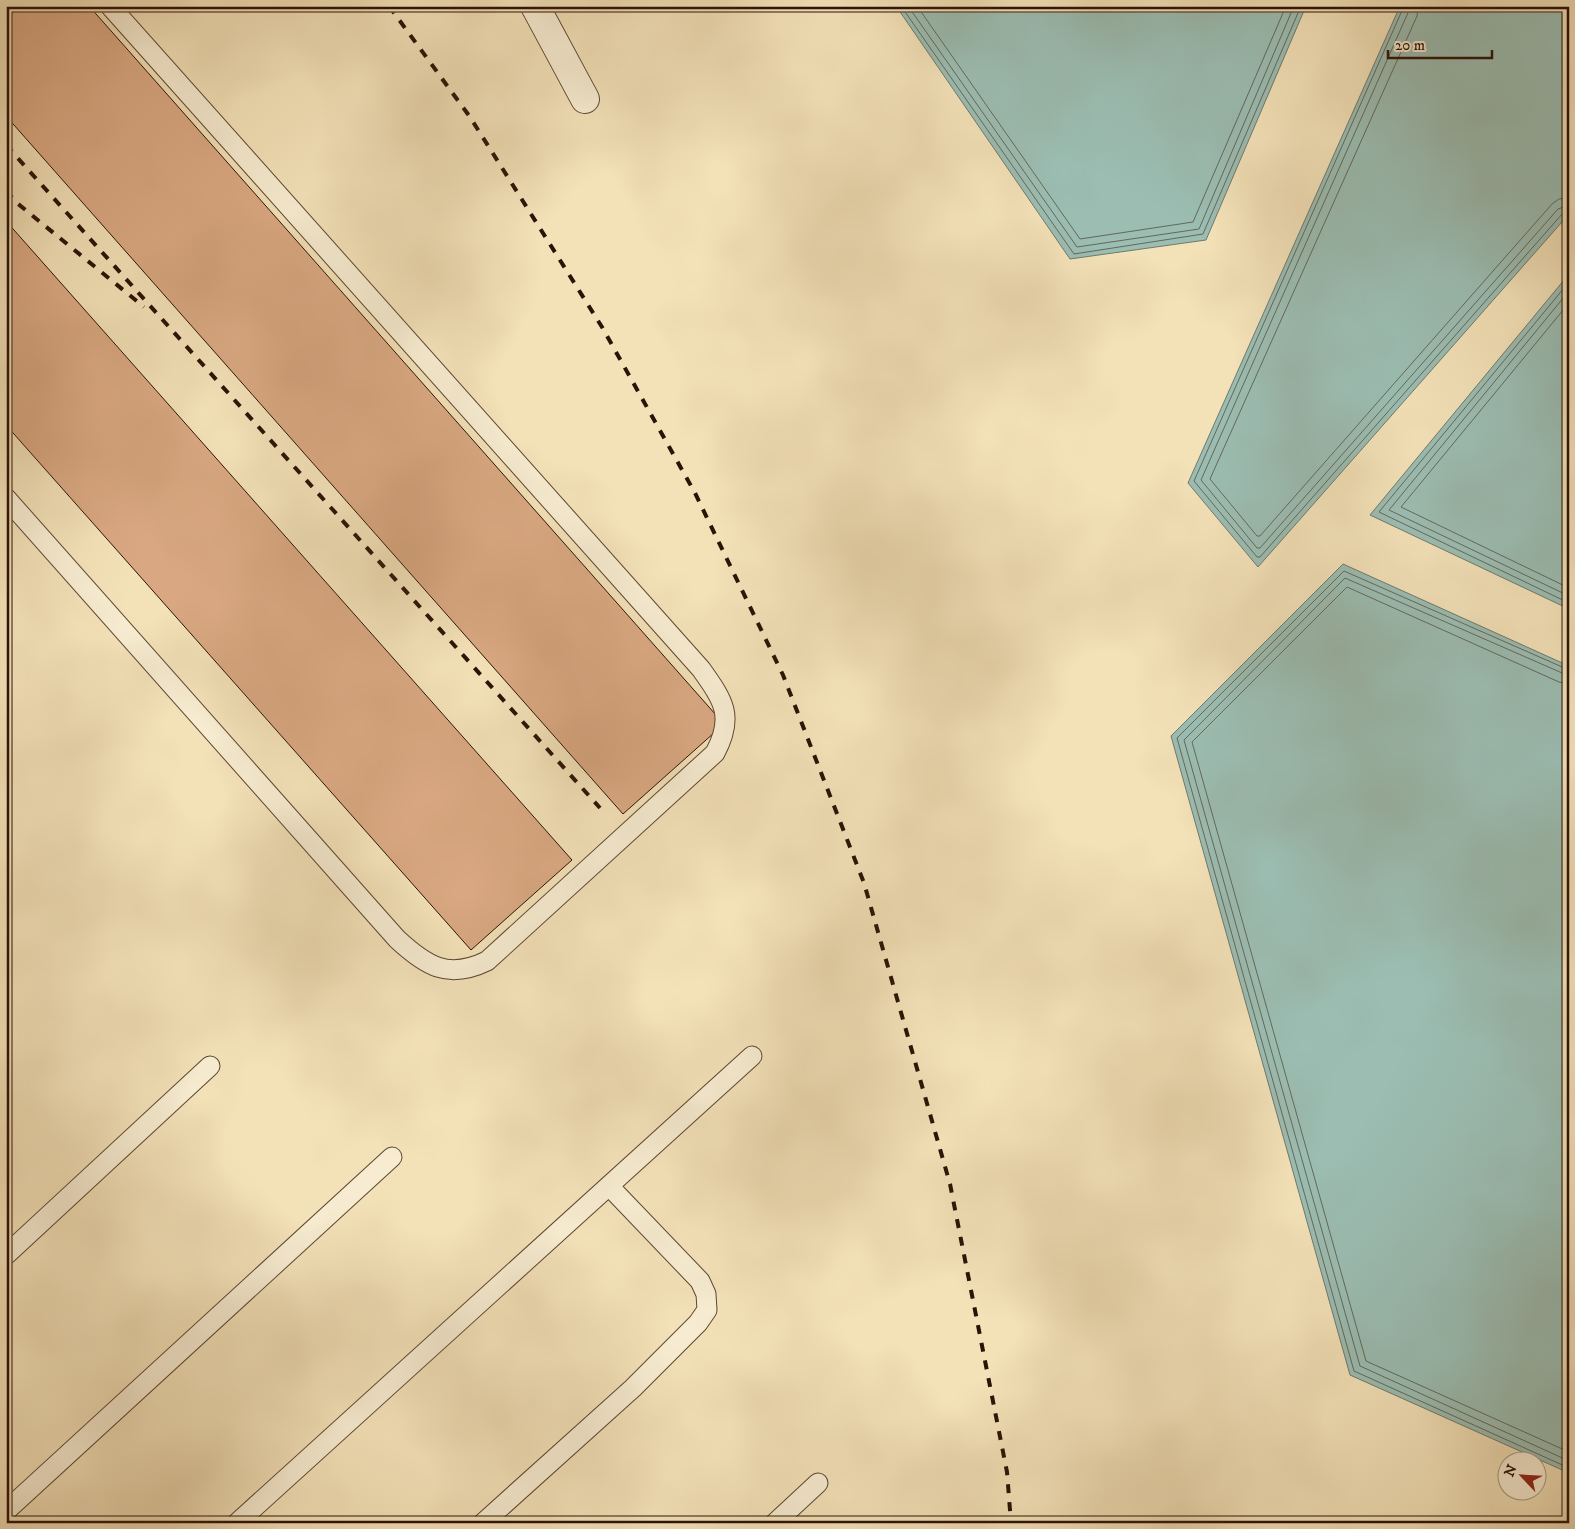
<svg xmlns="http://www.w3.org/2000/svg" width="1575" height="1529" viewBox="0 0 1575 1529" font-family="'IM FELL DW Pica',serif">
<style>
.water{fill:#9bbdb2;stroke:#6f796d}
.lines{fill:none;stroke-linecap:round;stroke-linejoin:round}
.shore{stroke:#64685c;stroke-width:1}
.building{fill:#d9a882;stroke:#2c1206}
.lane-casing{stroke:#5e4632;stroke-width:21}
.street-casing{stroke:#5e4632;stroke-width:30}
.lane{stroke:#f7ecd1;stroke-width:19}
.street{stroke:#f7ecd1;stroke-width:28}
.rail{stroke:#2c1206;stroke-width:4;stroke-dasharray:9 9;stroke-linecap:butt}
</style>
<rect width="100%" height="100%" fill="#f3e1b8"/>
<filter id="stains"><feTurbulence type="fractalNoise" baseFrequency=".004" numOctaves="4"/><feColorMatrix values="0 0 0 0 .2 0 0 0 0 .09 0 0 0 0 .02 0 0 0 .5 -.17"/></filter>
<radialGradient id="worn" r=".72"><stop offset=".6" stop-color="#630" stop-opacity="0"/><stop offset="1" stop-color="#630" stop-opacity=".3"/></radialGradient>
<g class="water">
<path d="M896,6H1306L1206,240L1070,259Z"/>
<path d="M1400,6H1569V214L1258,567L1188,483Z"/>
<path d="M1569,274V609L1370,515Z"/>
<path d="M1343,564L1569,666V1473L1350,1375L1171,736Z"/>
</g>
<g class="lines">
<g class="shore">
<path d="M901,6L1074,254L1203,234L1301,6"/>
<path d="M908,6L1077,247L1199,229L1294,6"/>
<path d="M917,6L1080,239L1193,222L1286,6"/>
<path d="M1404,6L1194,481L1257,557H1260L1563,213L1569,211"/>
<path d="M1411,6L1201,480L1257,548H1260L1558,209L1569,205"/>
<path d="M1418,6L1417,16L1210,479L1257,536H1260L1552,204L1559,199L1569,197"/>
<path d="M1569,282L1379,512L1569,603"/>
<path d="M1569,291L1389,510L1569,596"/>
<path d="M1569,303L1401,507L1569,588"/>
<path d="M1569,670L1344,571L1177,738L1354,1371L1569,1468"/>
<path d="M1569,676L1345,578L1184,740L1360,1366L1569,1461"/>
<path d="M1569,684L1559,682L1347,587L1192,742L1366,1361L1569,1452"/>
</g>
</g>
<g class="building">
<path d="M6,6H89L724,724L623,814L6,116Z"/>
<path d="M6,221L572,860L471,950L6,425Z"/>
</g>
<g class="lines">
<g class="lane-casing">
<g id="lane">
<path d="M6,498L397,939C426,966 448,980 487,961L715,753C735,716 723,700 701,669L110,6"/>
<path d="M6,1255L210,1066"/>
<path d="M6,1511L392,1157"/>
<path d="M237,1523L752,1056"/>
<path d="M483,1523L633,1388L698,1323L707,1310L706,1294L700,1281L609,1186"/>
<path d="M775,1523L818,1483"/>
</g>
</g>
<g class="street-casing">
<path id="street" d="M535,6L585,99"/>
</g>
<use href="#lane" class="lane"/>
<use href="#street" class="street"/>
<g class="rail">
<path d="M389,6L470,117L602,327L695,493L783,675L864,883L950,1184L1007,1472L1011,1523"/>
<path d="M6,145L600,808"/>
<path d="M6,191L17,203L144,307"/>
</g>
</g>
<rect width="1575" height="1529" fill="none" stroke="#f3e1b8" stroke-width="25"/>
<rect x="8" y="8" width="1560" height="1514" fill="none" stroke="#2c1206" stroke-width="2.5"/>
<rect x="12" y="12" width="1550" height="1504" fill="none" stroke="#2c1206"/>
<g transform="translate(1522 1476) rotate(295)"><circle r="24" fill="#f7ecd1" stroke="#a69580"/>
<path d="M0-4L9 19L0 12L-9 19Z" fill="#8f2418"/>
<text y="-8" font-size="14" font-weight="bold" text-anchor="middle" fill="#2c1206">N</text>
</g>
<path d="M1388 50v8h104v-8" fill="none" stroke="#2c1206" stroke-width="2.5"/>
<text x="1395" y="50" font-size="15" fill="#2c1206" stroke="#f7ecd1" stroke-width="4" paint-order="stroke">20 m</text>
<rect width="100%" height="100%" filter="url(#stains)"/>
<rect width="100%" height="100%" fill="url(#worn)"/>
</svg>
